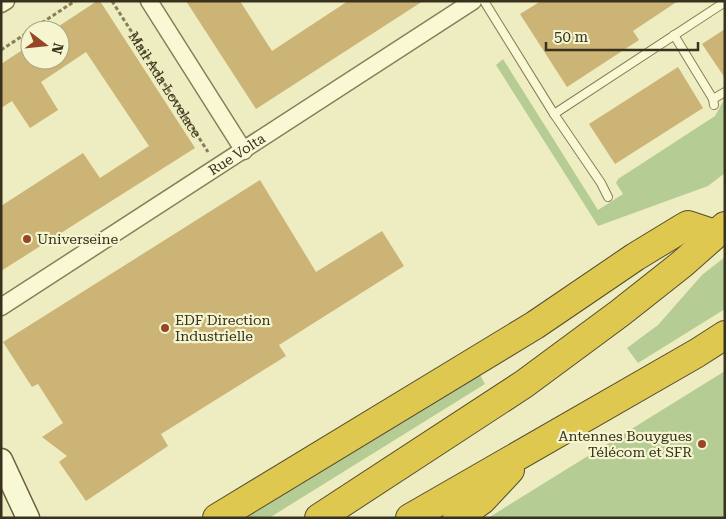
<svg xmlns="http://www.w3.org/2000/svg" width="726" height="519" viewBox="0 0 726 519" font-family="'Roboto Serif',serif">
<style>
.green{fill:#b6cc95}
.building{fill:#ccb376}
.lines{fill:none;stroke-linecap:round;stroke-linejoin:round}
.lane-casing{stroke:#877f58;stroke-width:10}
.street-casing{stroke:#877f58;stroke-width:19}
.secondary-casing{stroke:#695f3c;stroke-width:25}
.highway-casing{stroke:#554b2d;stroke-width:30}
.path{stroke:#877f58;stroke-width:3;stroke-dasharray:4 2.5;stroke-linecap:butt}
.lane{stroke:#f9f8d4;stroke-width:8}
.street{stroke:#f9f8d4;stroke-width:16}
.secondary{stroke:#f9f8d4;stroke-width:22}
.highway{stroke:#dec850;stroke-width:28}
.poi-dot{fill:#974728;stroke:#f5f5d0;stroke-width:2}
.labels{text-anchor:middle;stroke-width:4.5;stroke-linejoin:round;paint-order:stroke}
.street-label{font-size:14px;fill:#37311d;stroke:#f5f5d0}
.poi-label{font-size:14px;fill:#37311d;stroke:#f5f5d0;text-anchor:start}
</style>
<rect width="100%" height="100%" fill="#eeedc1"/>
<g class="green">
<path d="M503,59L598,210L623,194L616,183L618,179L715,116L725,98V173L708,186L598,226L496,65Z"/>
<path d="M725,257V309L638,363L627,348L658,325L702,275Z"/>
<path d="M725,371V518H488Z"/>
<path d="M480,375L485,384L269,518H245Z"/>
</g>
<g class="building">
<path d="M97,1H100L195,148L1,271V206L83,153L100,178L149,146L86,52L41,82L58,110L30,128L12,101L1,108V64L30,45V60H60V30H53Z"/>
<path d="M186,1H240L272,51L348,1H423L256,109Z"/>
<path d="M541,1H678L633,31L639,40L567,87L520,14Z"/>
<path d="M725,29V78L702,44Z"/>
<path d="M678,67L703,108L615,164L589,124Z"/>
<path d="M260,180L316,272L382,231L404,266L279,345L286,356L161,434L168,446L86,501L59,462L67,456L42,437L63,423L38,384L32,387L3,342Z"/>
</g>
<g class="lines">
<g class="lane-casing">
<g id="lane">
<path d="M484,1L554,114L601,183L608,197"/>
<path d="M674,35L713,99L714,105"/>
<path d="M713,99L725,92"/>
<path d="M554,114L725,2"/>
</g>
</g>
<g class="street-casing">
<g id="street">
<path d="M149,1L244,151"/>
<path d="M1,4L6,1"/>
<path id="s2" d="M1,307L473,1"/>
</g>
</g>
<g class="secondary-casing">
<path id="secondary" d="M1,460L28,518"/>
</g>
<g class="highway-casing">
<g id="highway">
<path d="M217,518L535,325L635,257L681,229L688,225L715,234"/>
<path d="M319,518L524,384L620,313L682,264L725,226"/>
<path d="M410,518L697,353L725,335"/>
<path d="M457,518L482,500L510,470"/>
</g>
</g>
<g class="path">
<path id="s1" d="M112,1L208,152"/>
<path d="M31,30L75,1"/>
<path d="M1,50L30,31"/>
</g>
<use href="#lane" class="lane"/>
<use href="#street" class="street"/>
<use href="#secondary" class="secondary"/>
<use href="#highway" class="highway"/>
</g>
<g class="poi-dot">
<circle cx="27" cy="239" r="5"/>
<circle cx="165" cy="328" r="5"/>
<circle cx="702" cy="444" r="5"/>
</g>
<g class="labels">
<g class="street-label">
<text dy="5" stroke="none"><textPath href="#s1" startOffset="99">Mail Ada Lovelace</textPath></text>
<text dy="5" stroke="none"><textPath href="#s2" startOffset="281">Rue Volta</textPath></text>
</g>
<g class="poi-label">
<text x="37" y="244">Universeine</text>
<text x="175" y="325">EDF Direction<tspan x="175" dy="16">Industrielle</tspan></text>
<text x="692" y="441" text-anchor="end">Antennes Bouygues<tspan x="692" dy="16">Télécom et SFR</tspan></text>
</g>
</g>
<rect width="726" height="519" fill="none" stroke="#37311d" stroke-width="5"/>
<g transform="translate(45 45) rotate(106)"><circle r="24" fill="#f5f5d0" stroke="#a9a788"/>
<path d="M0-4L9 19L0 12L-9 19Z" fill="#974728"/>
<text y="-8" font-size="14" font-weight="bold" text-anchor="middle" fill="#37311d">N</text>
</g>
<path d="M546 42v8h152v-8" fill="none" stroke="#37311d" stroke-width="2.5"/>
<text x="554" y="42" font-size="15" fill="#37311d" stroke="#f5f5d0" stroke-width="4" paint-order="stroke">50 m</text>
</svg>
